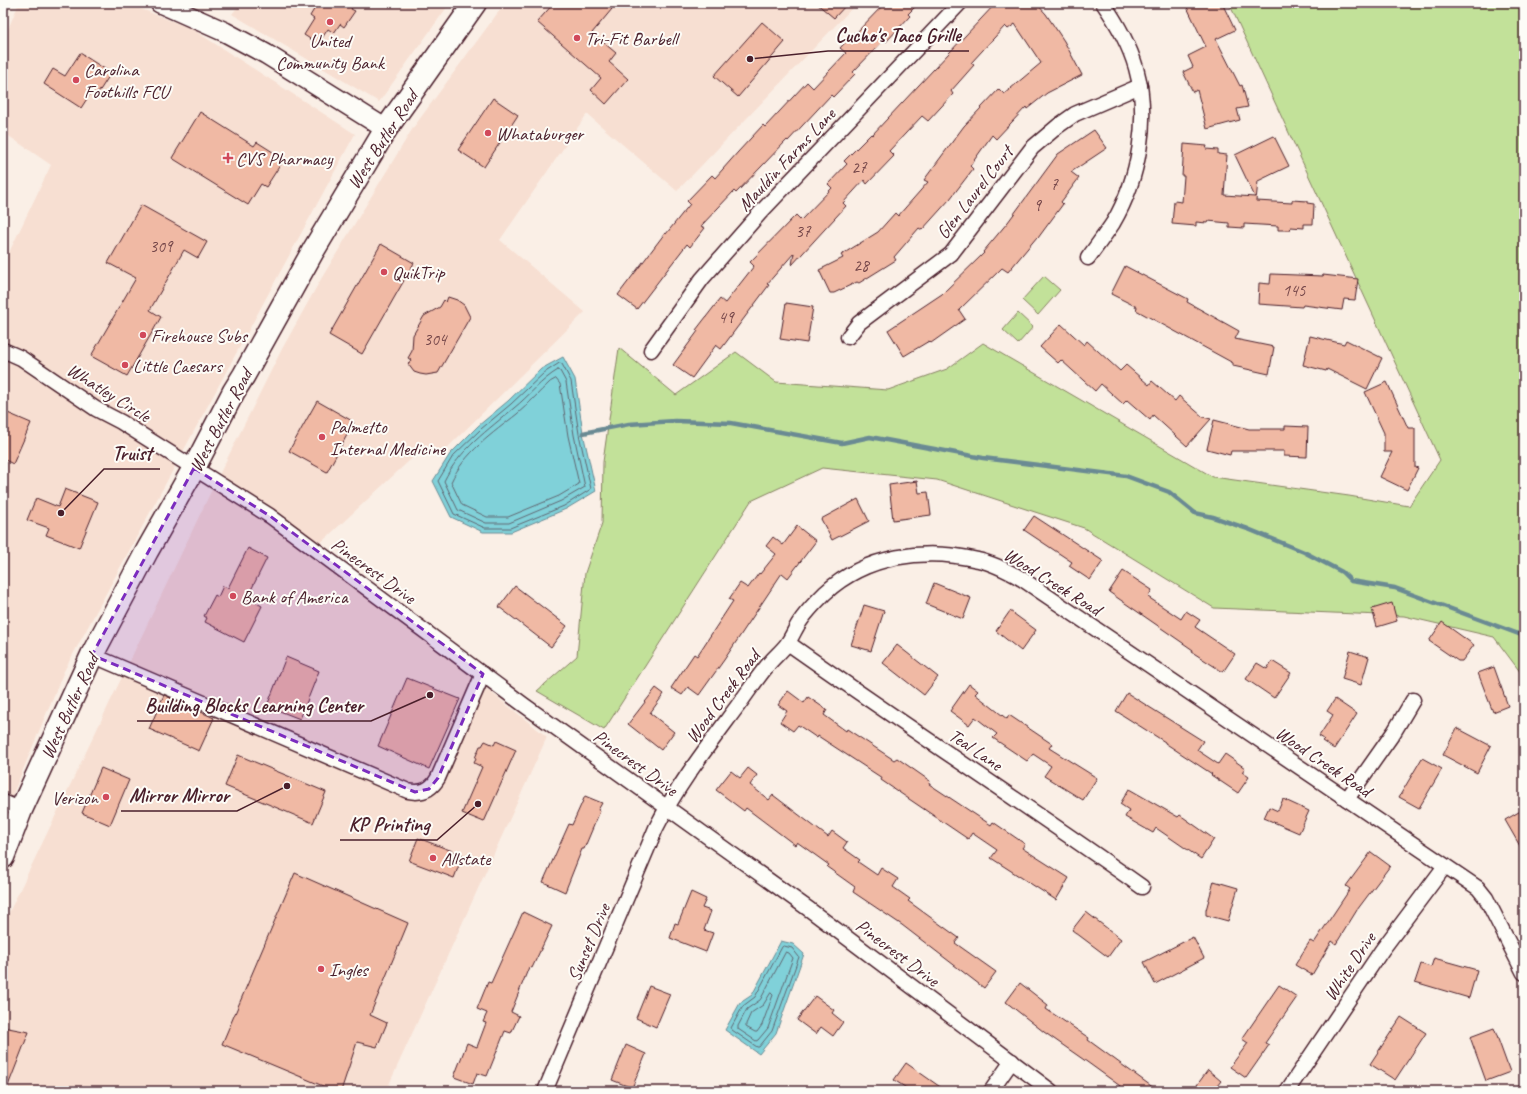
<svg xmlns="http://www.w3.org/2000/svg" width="1527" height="1094" viewBox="0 0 1527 1094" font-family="Caveat,sans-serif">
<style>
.built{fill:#f7dfd2}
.green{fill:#c2e199;stroke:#868062}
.water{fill:#80d1d9;stroke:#6a8a93}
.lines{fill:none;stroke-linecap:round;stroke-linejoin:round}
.shore{stroke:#606671;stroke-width:1}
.stream{stroke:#6a8a93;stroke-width:4.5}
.building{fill:#f0b9a4;stroke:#4a1f2b}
.street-casing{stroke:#4a1f2b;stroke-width:17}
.secondary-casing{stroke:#4a1f2b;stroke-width:22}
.primary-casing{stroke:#4a1f2b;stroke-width:25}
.street{stroke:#fdfcf7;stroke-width:14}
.secondary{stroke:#fdfcf7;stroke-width:19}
.primary{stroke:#fdfcf7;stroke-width:22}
.marked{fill:#7b2cbf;fill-opacity:0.2;stroke:#7b2cbf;stroke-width:3;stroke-dasharray:8 5;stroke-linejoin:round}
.poi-dot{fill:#d1495b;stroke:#fdfcf7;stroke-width:1.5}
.labels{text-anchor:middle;stroke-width:4;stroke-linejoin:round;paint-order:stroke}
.number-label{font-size:17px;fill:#744649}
.poi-label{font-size:19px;fill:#4a1f2b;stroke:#fdfcf7;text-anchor:start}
.street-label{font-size:19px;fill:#4a1f2b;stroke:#fdfcf7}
.leader{fill:none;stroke:#4a1f2b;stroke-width:1.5}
.callout-dot{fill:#4a1f2b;stroke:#fdfcf7;stroke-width:1.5}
.callout-label{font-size:20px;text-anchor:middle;font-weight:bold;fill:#4a1f2b;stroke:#fdfcf7;stroke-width:4;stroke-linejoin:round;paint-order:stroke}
</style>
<rect width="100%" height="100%" fill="#faefe6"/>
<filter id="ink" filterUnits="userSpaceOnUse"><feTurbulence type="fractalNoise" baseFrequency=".025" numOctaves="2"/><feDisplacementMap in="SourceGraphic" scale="8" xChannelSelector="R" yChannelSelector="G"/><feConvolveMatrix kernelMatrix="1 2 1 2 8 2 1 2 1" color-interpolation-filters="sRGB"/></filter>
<g filter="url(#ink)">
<g class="built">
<path d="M19,3H126L192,29L355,134L64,671L3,818V265L51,165L3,132V41Z"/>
<path d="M241,3H450L379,102L232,14Z"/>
<path d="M505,3H857L677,191L587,114L500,240L585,312L441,454L423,448L313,550L547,737L386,1091H3V925L219,475L282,349L321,279L413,128Z"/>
</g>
<g class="green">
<path d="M1229,3H1524V677L1494,637L1404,616L1214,608L1084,528L937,480L822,468L751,501L604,730L537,691L577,656L585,573L602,523L603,462L619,348L676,395L736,352L776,382L888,390L947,369L983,343L1213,477L1349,496L1409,506L1440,460Z"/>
<path d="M1044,276L1060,290L1038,315L1022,300Z"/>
<path d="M1018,313L1033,327L1018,344L1003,330Z"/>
</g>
<g class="water">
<path d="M563,357L575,379L583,433L596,491L566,509L511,532H483L451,517L433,481L450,454L478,426L508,401L541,369Z"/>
<path d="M781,941L793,944L804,954L776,1033L759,1054L725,1030L740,1003L752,995Z"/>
</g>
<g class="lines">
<g class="shore">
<path d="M560,363L562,364L571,381L579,434L591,489L564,506L510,528H485L454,514L438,481L453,456L481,429L511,404L544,373Z"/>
<path d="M558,370L560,371L566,382L574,435L585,487L561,501L509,523H486L458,510L444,481C459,450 488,430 514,408C529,396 541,380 558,370Z"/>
<path d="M556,379L560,384L568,436L579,484L559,496L508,517H487L462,505L451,482C464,453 493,433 517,414C529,404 539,392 550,382Z"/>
<path d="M784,946L792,948L799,957L772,1031L759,1047H757L732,1030L731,1028L743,1006L755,997L782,947Z"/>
<path d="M786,952L789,953L793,958L768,1028L758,1040L756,1041L738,1029V1026L747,1009L760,1000Z"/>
<path d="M771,993L773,995L762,1025L757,1032H755L746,1027V1024L751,1013L763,1005Z"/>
</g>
<path class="stream" d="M583,433L629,424L675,421L731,423L842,443L870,437L983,458L1126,476L1169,492L1195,513L1213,517L1248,529L1304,552L1342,572L1351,581L1395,588L1524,636"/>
</g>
<g class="building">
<path d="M318,3H355L351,9L355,11L344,27L340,24L334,33L328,29L318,44L304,35L314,19L310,16Z"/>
<path d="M554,3H605L612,9L592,33L616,53L609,62L628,79L606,104L591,90L601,78L537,22Z"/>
<path d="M816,3H848L834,18Z"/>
<path d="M885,3H919L908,14L910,16L886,42L884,40L853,72L855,74L833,97L831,95L788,141L787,140L736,193L734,191L701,226L705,228L690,247L687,244L637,309L618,295L665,233L666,234L690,204L687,201L712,175L715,178L738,152L763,125L765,127L807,82L813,88L846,53L840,48L855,32L856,33Z"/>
<path d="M996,3H1036L1046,14L1064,41L1082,75L1047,93L1027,109L1026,107L996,139L992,135L970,166L973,169L950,199L922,230L919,228L894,257L896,260L859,283L857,282L834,293H830L819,270L843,258L841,255L878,232L895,213L898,216L928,182L924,180L964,126L999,89L1004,94L1041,63L1015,24L1008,29L1005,26L971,63L974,65L951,91L953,94L928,121L922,116L889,151L894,156L867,184L864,180L843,203L846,206L792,265L794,253L767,284L769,285L721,349L716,345L692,378L673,365L698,331L696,330L720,299L725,303L754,266L750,262L796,215L801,220L832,188L828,184L847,164L844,161L871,134L872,135Z"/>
<path d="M1185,3H1222L1235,30L1216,39L1240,86L1242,85L1248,107L1237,109L1240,120L1207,129L1197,90L1193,92L1183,72L1193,67L1188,56L1206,47Z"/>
<path d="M762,22L785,42L738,97L714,76Z"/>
<path d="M80,53L111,73L97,95L92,91L81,108L44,84L53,69L65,76Z"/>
<path d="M493,98L518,115L484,167L458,150Z"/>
<path d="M200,112L254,146L257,142L284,159L266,187L261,184L248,205L172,158Z"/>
<path d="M1094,130L1107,148L1071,172L1079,178L1061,202L1063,204L1038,238L1037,237L1008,272L1002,268L959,310L965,319L931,343L929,341L904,356L888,330L942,294L984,253L983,252L1008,222L1058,154Z"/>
<path d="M1274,136L1289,166L1258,181L1256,201L1292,203V200L1307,201V203L1314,204L1313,224H1304V228L1291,227L1290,230H1278V226L1244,224V228L1229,227V223L1208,221L1207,223L1196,222V226L1172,224L1174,201L1182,202L1184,176H1182L1184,144L1207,146L1206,149L1218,150V154L1227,155L1224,195L1255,197L1235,155Z"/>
<path d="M141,205L207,242L198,258L184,250L150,310L161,317L127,376L91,356L136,278L108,263Z"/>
<path d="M381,244L414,263L362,354L329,335Z"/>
<path d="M1125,266L1188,299L1187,302L1239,331L1235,339L1274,347L1269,374L1233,366V363L1136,310L1137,307L1111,294Z"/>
<path d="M1271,274L1323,276V275L1358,279L1355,300L1344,299L1342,310L1303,305L1302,307L1258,304L1259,283L1270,284Z"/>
<path d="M448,297L457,300L464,305L470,317L438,373L426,375L420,374L414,372L408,364L411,360L408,358L412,351L413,335L424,316L440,307L444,300L446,302Z"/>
<path d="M786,303L813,307L807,343L780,339Z"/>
<path d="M1061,324L1084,345L1087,341L1120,371L1126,365L1149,385L1152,381L1175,401L1179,396L1203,417L1211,419L1187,446L1153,415L1150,420L1127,400L1123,404L1101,384L1095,391L1061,360L1058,363L1040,347Z"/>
<path d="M1310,336L1344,344L1346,340L1382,358L1367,389L1327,369L1326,371L1303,365Z"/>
<path d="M1387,382L1408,428H1415V467L1418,468L1407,490L1380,477L1392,452H1384V433L1365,392Z"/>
<path d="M317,401L354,422L327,472L289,451Z"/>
<path d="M3,411L31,423L13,464L3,459Z"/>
<path d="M1214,420L1249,429H1285V426L1308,427L1307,457L1284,456V451H1231L1230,455L1207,449Z"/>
<path d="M917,481L919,493L928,492L931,515L893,520L889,485Z"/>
<path d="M65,489L98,502L79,548L46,535L49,528L27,520L36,498L58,507Z"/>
<path d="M858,499L869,521L832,540L821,519Z"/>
<path d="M1034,516L1103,561L1090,580L1069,566L1072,562L1024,530Z"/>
<path d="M797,526L816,541L788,578L782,573L724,660L699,695L688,687L682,695L671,688L694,654L697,656L733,601L729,599L740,583L748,588L759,573L760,574L776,554L766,546L773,537L783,545Z"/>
<path d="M248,548L267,558L247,598L262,606L244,642L205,622L207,618L204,616L215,595L218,597L223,586L228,588Z"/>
<path d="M1123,571L1152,590L1148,597L1181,619L1186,611L1200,620L1195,627L1235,654L1223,672L1192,652L1193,650L1109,592Z"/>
<path d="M934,583L971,598L963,619L926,604Z"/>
<path d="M515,586L567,626L551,647L499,607Z"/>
<path d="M1392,603L1397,621L1377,627L1372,609Z"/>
<path d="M864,605L884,611L871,651L851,645Z"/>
<path d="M1010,611L1036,630L1021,651L996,631Z"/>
<path d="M1442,622L1474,645L1462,661H1458L1429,641Z"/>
<path d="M897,645L938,677L924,695L883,663Z"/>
<path d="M1350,651L1369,657L1361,685L1342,679Z"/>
<path d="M286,657L319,671L300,719L267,706Z"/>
<path d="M1272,661L1291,673L1274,698L1246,679L1257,663L1267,669Z"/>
<path d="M1494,667L1508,706L1493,712L1478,673Z"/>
<path d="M407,678L460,699L429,769L378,746Z"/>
<path d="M969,684L978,691L975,694L1007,719L1009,715L1052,744L1049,748L1097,778L1083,800L1044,776L1051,766L1033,754L1027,761L993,738L997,734L975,717L969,725L950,711Z"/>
<path d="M656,688L664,694L650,713L674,732L661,750L628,724Z"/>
<path d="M788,691L804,703L808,697L827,710L824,715L846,731L847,729L894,760L897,758L930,781L929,784L991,825L993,822L1025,844L1022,848L1069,878L1056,900L991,858L997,850L972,833L968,839L881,780L882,778L818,736L817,738L798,725L793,731L780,722L787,711L778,705Z"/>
<path d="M1127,693L1203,741L1197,750L1218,764L1225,754L1245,768L1242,772L1249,777L1238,793L1211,775L1212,774L1165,743V742L1116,711Z"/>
<path d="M164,695L214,718L199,751L149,729Z"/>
<path d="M1335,699L1357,714L1334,749L1322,741L1324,739L1319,736L1333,715L1327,711Z"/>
<path d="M1457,728L1491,746L1477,773L1443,755Z"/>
<path d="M485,741L494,745L496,741L516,750L484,822L462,813L482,767L474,763L476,759L475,758L480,746H482Z"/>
<path d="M238,755L326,792L313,823L225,786Z"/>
<path d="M1422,758L1442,769L1419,808L1399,797Z"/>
<path d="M101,768L129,780L110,825L82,813Z"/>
<path d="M748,768L757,775L750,785L769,800L773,795L828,837L832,831L847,842L843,848L860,860L858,862L877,875L881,868L898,879L893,887L910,899L908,901L959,938L955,943L996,972L984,988L902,925L853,892L855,887L827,867L829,865L797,842L795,845L746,808L744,811L716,790L731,771L740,778Z"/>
<path d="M1129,789L1178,817L1180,815L1214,839L1201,859L1156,828L1153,833L1125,817L1129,810L1120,804Z"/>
<path d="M585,796L602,803L598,810L600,811L584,849H582L565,892L543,882L569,824L572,825Z"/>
<path d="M1283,799L1309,811L1299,833L1264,818L1269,807L1278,811Z"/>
<path d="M1524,809V853L1505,820Z"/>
<path d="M418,838L463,855L454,878L409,861Z"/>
<path d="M1371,852L1390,866L1357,910L1336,944L1332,941L1312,975L1295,965L1310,941L1314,943L1350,889L1346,886Z"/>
<path d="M295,873L408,923L370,1015L387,1023L377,1047L357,1042L341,1091H335L222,1044Z"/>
<path d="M1214,881L1238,888L1228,921L1206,915V910Z"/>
<path d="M691,892L706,899L702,908L711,911L704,930L713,933L706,952L670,938L675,923L678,924Z"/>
<path d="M523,912L552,926L532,968L529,967L511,1012L519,1016L511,1033L505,1031L487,1076L477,1073L473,1084L454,1077L467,1043L477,1047L486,1023L483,1022L487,1013L477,1009L488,982L491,983Z"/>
<path d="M1086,912L1121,939L1108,957L1072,930Z"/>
<path d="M1193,937L1204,958L1155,984L1144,962Z"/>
<path d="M1434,958L1477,970L1469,998L1415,982L1421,964L1431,967Z"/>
<path d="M1020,983L1048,1005L1046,1009L1089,1038L1088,1040L1158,1091H1127L1087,1062L1044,1032L1006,1002Z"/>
<path d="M1279,985L1297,997L1265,1043L1269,1045L1246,1078L1230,1067L1248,1043L1242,1039Z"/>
<path d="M649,986L670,994L656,1027L636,1018Z"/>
<path d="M815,996L834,1010L832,1013L843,1022L833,1036L821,1027L816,1034L797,1020Z"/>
<path d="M1401,1017L1426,1033L1395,1080L1370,1064Z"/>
<path d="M3,1027L29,1032L6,1091H3Z"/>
<path d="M1494,1028L1510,1072L1486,1081L1470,1037Z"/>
<path d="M626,1045L646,1054L632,1088L612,1080Z"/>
<path d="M906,1063L946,1091H911L894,1080Z"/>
<path d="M1208,1070L1221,1081L1213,1091H1205L1197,1085Z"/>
</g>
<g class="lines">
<g class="street-casing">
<g id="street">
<path d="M1088,258C1096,247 1105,235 1113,223C1139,179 1150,118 1136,68C1129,44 1117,23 1103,3"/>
<path d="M848,337L859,323L951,254L1032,148L1058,126L1075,114L1140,86"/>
<path d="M3,350L21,358L96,409L121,422L270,516L524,705L810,910L1051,1091"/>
<path d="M651,350L702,279L760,213L960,3"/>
<path d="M788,643C905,726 1025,804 1142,887"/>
<path d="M92,655L408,791C422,794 431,790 438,778L483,674"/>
<path d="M1347,799L1394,732L1413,700"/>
<path d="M3,802L21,810"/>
<path d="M545,1091L656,828C679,782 712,741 742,700C750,689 758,677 767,666C773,658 781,652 787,644C792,637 795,629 799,623C806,612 816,602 825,593C866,555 925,547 978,560C993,563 1008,571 1022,579L1478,888L1486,898L1524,973"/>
<path d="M991,1091L1012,1061"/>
<path d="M1287,1091L1382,950L1445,866"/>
</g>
</g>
<g class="secondary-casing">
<path id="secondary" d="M160,3L225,32L266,54L386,129"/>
</g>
<g class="primary-casing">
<path id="primary" d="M3,857L21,810L92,655L147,551L194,468L234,391L244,375L313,251L386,129L475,3"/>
</g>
<use href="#street" class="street"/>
<use href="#secondary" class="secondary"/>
<use href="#primary" class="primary"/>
</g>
</g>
<path class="marked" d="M194,468L270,516L483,674L438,778L429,789L415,792L92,655Z"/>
<g class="poi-dot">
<circle cx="330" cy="22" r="4"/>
<circle cx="577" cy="38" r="4"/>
<circle cx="76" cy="80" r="4"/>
<circle cx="488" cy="133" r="4"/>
<path d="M226 152h4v4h4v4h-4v4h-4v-4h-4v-4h4z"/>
<circle cx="384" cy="272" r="4"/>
<circle cx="143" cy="335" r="4"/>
<circle cx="125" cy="365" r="4"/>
<circle cx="322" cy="437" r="4"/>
<circle cx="233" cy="596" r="4"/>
<circle cx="106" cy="797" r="4"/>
<circle cx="433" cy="858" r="4"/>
<circle cx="321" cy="969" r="4"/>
</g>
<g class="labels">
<g class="number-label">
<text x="859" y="173">27</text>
<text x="1054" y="190">7</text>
<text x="1037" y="211">9</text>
<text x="803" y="237">37</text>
<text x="161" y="252">309</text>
<text x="861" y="271">28</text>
<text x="1294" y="296">145</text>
<text x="726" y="323">49</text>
<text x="435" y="345">304</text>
</g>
<g class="poi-label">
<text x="585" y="45">Tri-Fit Barbell</text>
<text x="330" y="47" text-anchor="middle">United<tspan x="330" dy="22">Community Bank</tspan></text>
<text x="84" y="76">Carolina<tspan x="84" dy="22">Foothills FCU</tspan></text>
<text x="496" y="140">Whataburger</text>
<text x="236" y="165">CVS Pharmacy</text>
<text x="392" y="279">QuikTrip</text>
<text x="151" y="342">Firehouse Subs</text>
<text x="133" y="372">Little Caesars</text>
<text x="330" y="433">Palmetto<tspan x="330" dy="22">Internal Medicine</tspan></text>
<text x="241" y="603">Bank of America</text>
<text x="98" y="804" text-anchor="end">Verizon</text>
<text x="441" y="865">Allstate</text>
<text x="329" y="976">Ingles</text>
</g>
<g class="street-label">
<text transform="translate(382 139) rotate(-57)" y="7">West Butler Road</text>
<text transform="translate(786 159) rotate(-47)" y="7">Mauldin Farms Lane</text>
<text transform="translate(974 192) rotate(-52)" y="7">Glen Laurel Court</text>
<text transform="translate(109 392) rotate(32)" y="7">Whatley Circle</text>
<text transform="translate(220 420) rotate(-62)" y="7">West Butler Road</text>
<text transform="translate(374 570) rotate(36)" y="7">Pinecrest Drive</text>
<text transform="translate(1053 581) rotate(32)" y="7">Wood Creek Road</text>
<text transform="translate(722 696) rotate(-53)" y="7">Wood Creek Road</text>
<text transform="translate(69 706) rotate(-65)" y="7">West Butler Road</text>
<text transform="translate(976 749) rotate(34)" y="7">Teal Lane</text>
<text transform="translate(1324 761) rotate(34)" y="7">Wood Creek Road</text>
<text transform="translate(636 762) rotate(36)" y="7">Pinecrest Drive</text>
<text transform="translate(588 942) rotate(-67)" y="7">Sunset Drive</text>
<text transform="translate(898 952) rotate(37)" y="7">Pinecrest Drive</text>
<text transform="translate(1349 966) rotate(-56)" y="7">White Drive</text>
</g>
</g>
<path class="leader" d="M750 59L828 51H969M61 513L104 469H160M430 695L371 721H137M287 786L237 811H121M478 804L437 840H340"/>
<g class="callout-dot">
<circle cx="750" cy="59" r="4"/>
<circle cx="61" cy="513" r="4"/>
<circle cx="430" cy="695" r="4"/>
<circle cx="287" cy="786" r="4"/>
<circle cx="478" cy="804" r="4"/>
</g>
<g class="callout-label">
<text x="898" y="42">Cucho's Taco Grille</text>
<text x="132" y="460">Truist</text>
<text x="254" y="712">Building Blocks Learning Center</text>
<text x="179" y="802">Mirror Mirror</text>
<text x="389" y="831">KP Printing</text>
</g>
<rect width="1527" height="1094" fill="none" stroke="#fdfcf7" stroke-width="16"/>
<rect x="8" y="8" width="1511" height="1078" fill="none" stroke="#4a1f2b" stroke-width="1.5" filter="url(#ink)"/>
</svg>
